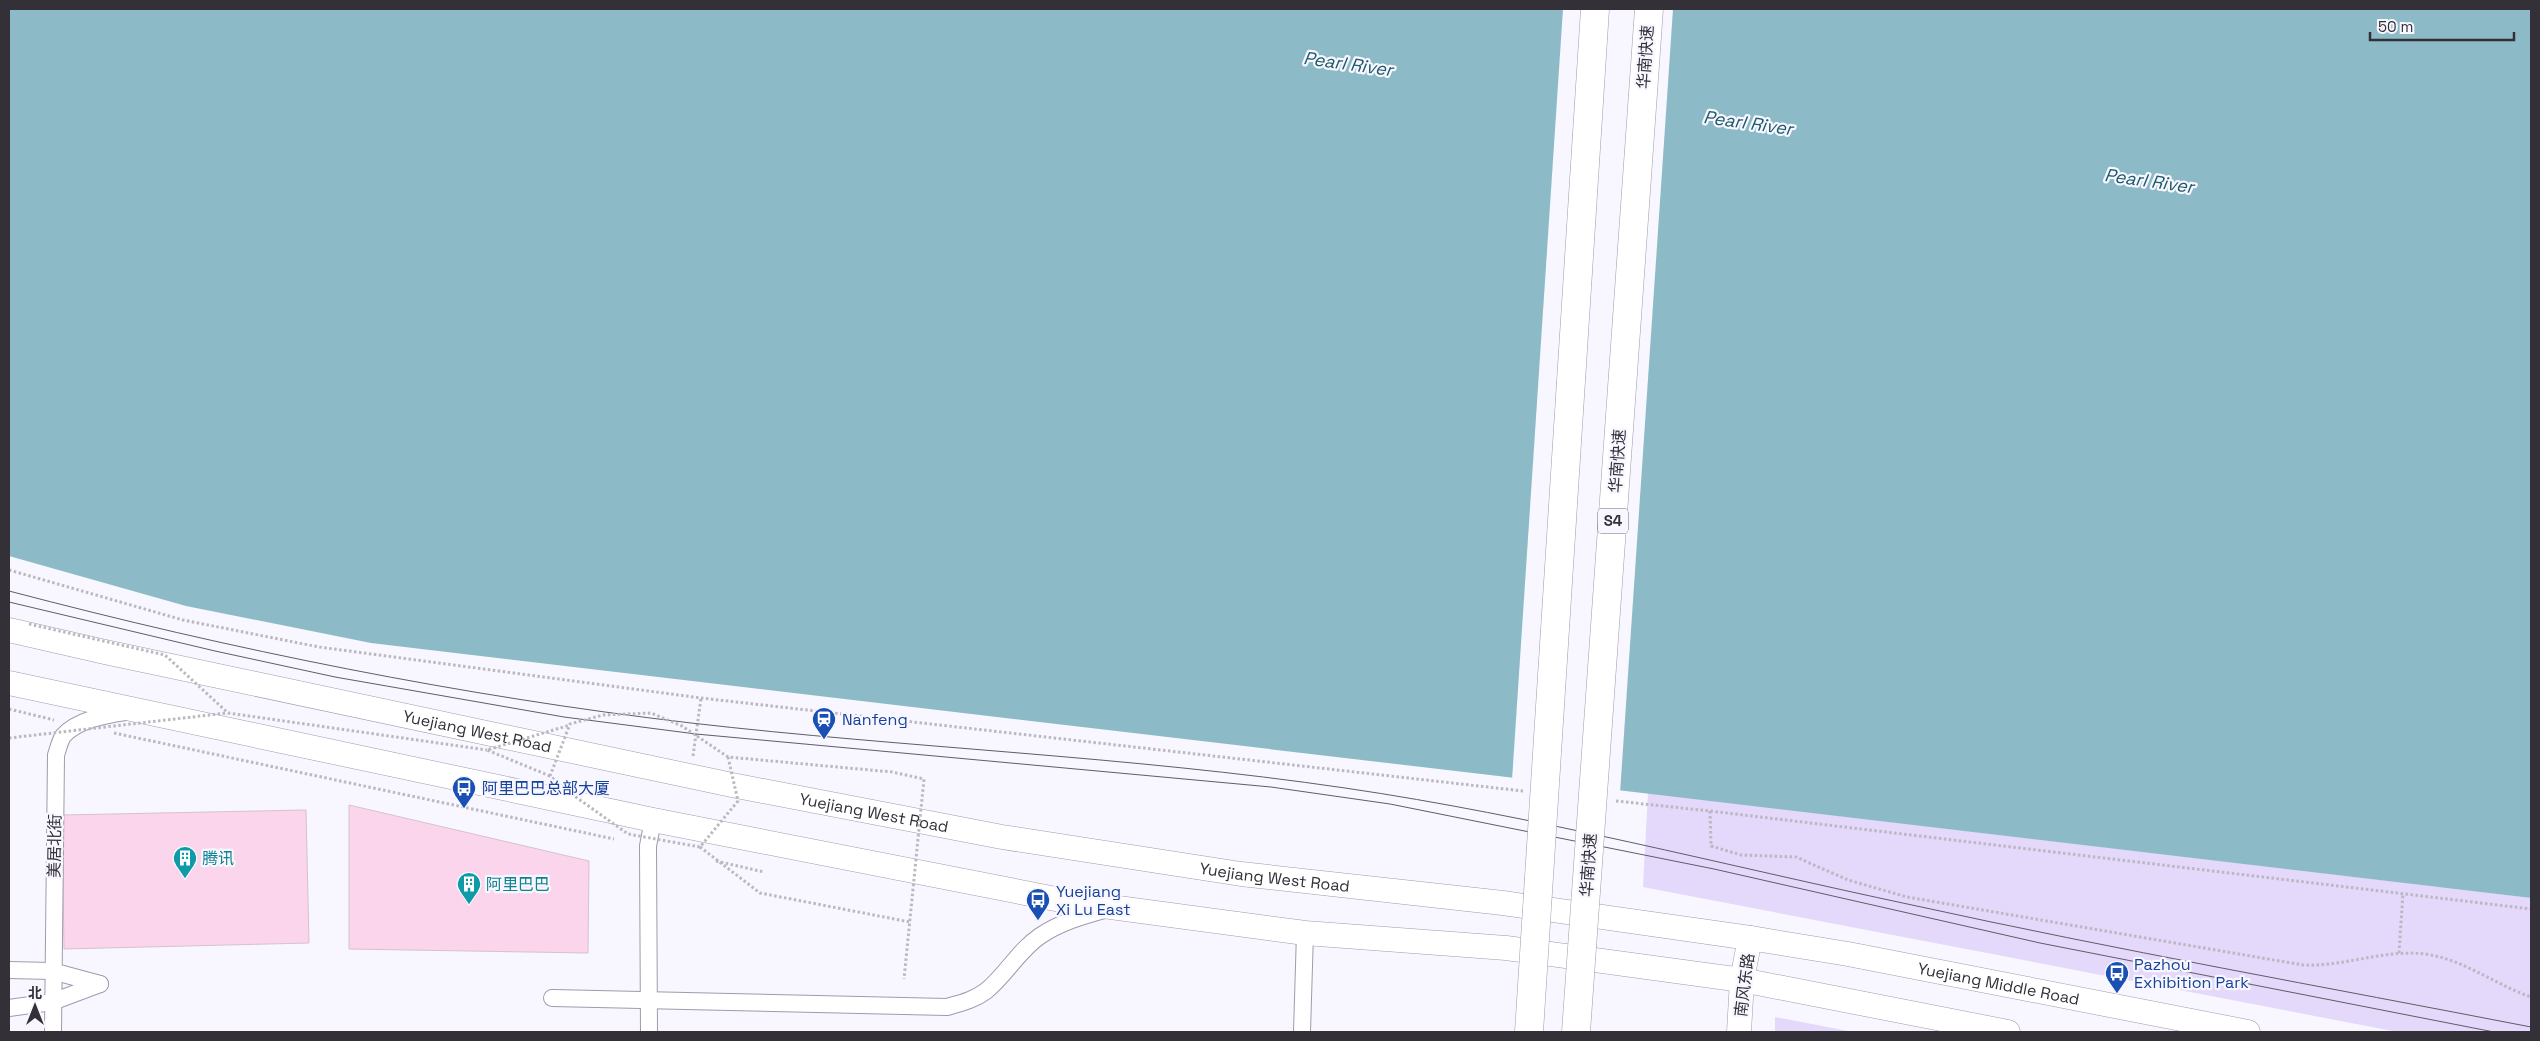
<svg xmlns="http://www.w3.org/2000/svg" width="2540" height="1041" viewBox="0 0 2540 1041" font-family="'Space Grotesk','Noto Sans SC',sans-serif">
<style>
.green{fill:#e4d8fb}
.water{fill:#8cbbc7}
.pier{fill:#f8f6fe}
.building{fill:#fbd5ec;stroke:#d6c2ce}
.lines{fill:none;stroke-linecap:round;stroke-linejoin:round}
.street-casing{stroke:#a19aad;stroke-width:18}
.secondary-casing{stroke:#a19aad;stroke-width:25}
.path{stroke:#bbb8c0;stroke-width:3;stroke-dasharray:2.5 2.5;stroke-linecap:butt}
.street{stroke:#fff;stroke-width:16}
.secondary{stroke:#fff;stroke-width:24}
.tram{stroke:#5f5d65;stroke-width:1}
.highway-bridge-casing{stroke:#a19aad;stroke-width:29;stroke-linecap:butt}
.path-bridge{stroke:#bbb8c0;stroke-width:3;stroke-dasharray:2.5 2.5;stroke-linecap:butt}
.highway-bridge{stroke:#fff;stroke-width:28}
.labels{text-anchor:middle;stroke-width:4.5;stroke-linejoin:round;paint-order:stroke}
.shield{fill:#f8f6fe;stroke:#6e6b73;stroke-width:1}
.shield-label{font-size:15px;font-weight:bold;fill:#333038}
.street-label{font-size:16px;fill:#333038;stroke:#f8f6fe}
.transit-label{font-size:16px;fill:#164399;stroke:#f8f6fe;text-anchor:start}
.culture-label{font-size:16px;fill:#0d838f;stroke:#f8f6fe;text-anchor:start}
.water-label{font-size:18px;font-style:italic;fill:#1b5a68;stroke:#f8f6fe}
</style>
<rect width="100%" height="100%" fill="#f8f6fe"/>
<g class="green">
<path d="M1648,793L2531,898V1032H2398L1643,887Z"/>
<path d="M1775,1017L1853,1032H1775Z"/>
</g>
<path class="water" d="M9,9H2531V898L371,643L186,606L9,556Z"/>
<path class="pier" d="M1563,9H1673L1620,793L1512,780Z"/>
<g class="building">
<path d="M349,805L589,861L588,953L349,949Z"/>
<path d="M306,810L309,943L64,949L62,815Z"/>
</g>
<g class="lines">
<g class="street-casing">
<g id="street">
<path d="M9,970L52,971L100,984"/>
<path d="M552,998L947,1007C961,1003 974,1000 986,991C1006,975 1018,951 1040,936C1059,923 1082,916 1104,910"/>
<path d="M9,1008L52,1002L100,984"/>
<path d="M53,1032L56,755C58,749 60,741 63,736C77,720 105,715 125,712"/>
<path d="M649,1032L648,846L653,820"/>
<path d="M1302,1032L1305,933"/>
</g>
</g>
<g class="secondary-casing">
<g id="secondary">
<path id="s1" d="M9,630L105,652L732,785L1002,837L1241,874L1503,903L1750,938L1848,954L2248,1032"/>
<path d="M9,683L653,820L1066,901L1305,933L1506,948L1742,980L2008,1032"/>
<path d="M1739,1032L1742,980L1750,938"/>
</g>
</g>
<g class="path">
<path d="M9,570L183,620L319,647L701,698L1523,791"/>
<path d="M9,709L54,720"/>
<path d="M114,733L614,839"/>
<path d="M693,756L701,698"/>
<path d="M1616,801L1710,811L2531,909"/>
<path d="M1710,811L1711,846L1741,855L1796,857L1848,880L1907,897L2303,965C2344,967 2384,949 2425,954C2463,959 2496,985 2531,997"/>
<path d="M716,861L764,872"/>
<path d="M2399,953L2403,893"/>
</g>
<use href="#street" class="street"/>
<use href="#secondary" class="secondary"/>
<g class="tram">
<path d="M9,591C233,650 461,696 691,723C908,748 1128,756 1345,788C1536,816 1723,865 1912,905C2117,950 2325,987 2531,1027"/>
<path d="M9,602L215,651L335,677L564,717L696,734L1271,787L1390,804L1714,869L2040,943L2494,1032"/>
</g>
<g class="highway-bridge-casing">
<g id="highway-bridge">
<path d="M1529,1032L1595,9"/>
<path d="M1576,1032L1649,9"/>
</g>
</g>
<g class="path-bridge">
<path d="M29,624L165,655L228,713L487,750"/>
<path d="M9,738L227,713"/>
<path d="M728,757L738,801L700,847L628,834L573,795L550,776L570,724L603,715L651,713L682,726L728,757L892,772L924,779L904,979"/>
<path d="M550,776L487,750L570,725"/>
<path d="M700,847L760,893L910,922"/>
</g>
<use href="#highway-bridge" class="highway-bridge"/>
</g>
<defs>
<g id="station-pin" transform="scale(1.25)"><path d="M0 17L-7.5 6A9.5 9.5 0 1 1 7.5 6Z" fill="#1a4fb4" stroke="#f8f6fe"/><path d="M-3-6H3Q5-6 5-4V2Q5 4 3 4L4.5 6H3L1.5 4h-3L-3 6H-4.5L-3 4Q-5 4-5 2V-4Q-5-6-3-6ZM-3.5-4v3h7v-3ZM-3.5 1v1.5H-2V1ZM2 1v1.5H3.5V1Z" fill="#fff"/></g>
<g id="bus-pin" transform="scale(1.25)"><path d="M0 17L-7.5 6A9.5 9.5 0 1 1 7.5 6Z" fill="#1a4fb4" stroke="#f8f6fe"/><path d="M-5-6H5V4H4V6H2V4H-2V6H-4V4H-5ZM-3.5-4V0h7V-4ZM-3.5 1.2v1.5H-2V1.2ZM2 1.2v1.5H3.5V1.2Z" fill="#fff"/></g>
<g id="building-pin" transform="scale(1.25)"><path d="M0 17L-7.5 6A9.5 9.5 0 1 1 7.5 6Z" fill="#0f9aa8" stroke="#f8f6fe"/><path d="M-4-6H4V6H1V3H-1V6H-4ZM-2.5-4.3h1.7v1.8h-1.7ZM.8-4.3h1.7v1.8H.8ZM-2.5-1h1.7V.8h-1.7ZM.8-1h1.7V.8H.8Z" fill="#fff"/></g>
</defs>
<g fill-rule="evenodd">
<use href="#station-pin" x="824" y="719"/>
<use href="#bus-pin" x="464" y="788"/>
<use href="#building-pin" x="185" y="858"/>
<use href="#building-pin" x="469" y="884"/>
<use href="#bus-pin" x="1038" y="900"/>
<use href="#bus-pin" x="2117" y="973"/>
</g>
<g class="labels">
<rect class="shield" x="1598" y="508.5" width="30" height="25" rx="4"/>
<g class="shield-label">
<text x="1613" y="526">S4</text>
</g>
<g class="street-label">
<text transform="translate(1645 57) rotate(-86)" y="6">华南快速</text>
<text transform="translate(1617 461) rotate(-86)" y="6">华南快速</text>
<text dy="6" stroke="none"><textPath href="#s1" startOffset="479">Yuejiang West Road</textPath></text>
<text dy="6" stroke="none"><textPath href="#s1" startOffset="884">Yuejiang West Road</textPath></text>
<text transform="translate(54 846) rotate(-89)" y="6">美居北街</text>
<text transform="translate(1588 865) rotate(-86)" y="6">华南快速</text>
<text dy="6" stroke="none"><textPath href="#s1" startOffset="1290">Yuejiang West Road</textPath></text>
<text dy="6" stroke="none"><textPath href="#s1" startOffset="2022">Yuejiang Middle Road</textPath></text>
<text transform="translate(1744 985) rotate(-83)" y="6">南风东路</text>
</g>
<g class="transit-label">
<text x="842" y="725">Nanfeng</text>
<text x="482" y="794">阿里巴巴总部大厦</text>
<text x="1056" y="897">Yuejiang<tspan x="1056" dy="18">Xi Lu East</tspan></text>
<text x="2134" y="970">Pazhou<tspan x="2134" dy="18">Exhibition Park</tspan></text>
</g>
<g class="culture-label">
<text x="202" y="864">腾讯</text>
<text x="486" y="890">阿里巴巴</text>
</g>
<g class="water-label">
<text transform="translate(1348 64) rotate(8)" y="6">Pearl River</text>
<text transform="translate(1748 123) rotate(8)" y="6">Pearl River</text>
<text transform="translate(2149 181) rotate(8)" y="6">Pearl River</text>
</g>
</g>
<rect width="2540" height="1041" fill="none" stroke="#333038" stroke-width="20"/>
<g transform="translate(35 1006)" stroke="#f8f6fe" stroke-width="4" paint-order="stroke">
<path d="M0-4L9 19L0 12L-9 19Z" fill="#333038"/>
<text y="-8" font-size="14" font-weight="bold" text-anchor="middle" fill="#333038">北</text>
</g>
<path d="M2370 32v8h144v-8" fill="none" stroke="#333038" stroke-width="2.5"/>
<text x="2378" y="32" font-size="15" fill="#333038" stroke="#f8f6fe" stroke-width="4" paint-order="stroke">50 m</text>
</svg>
